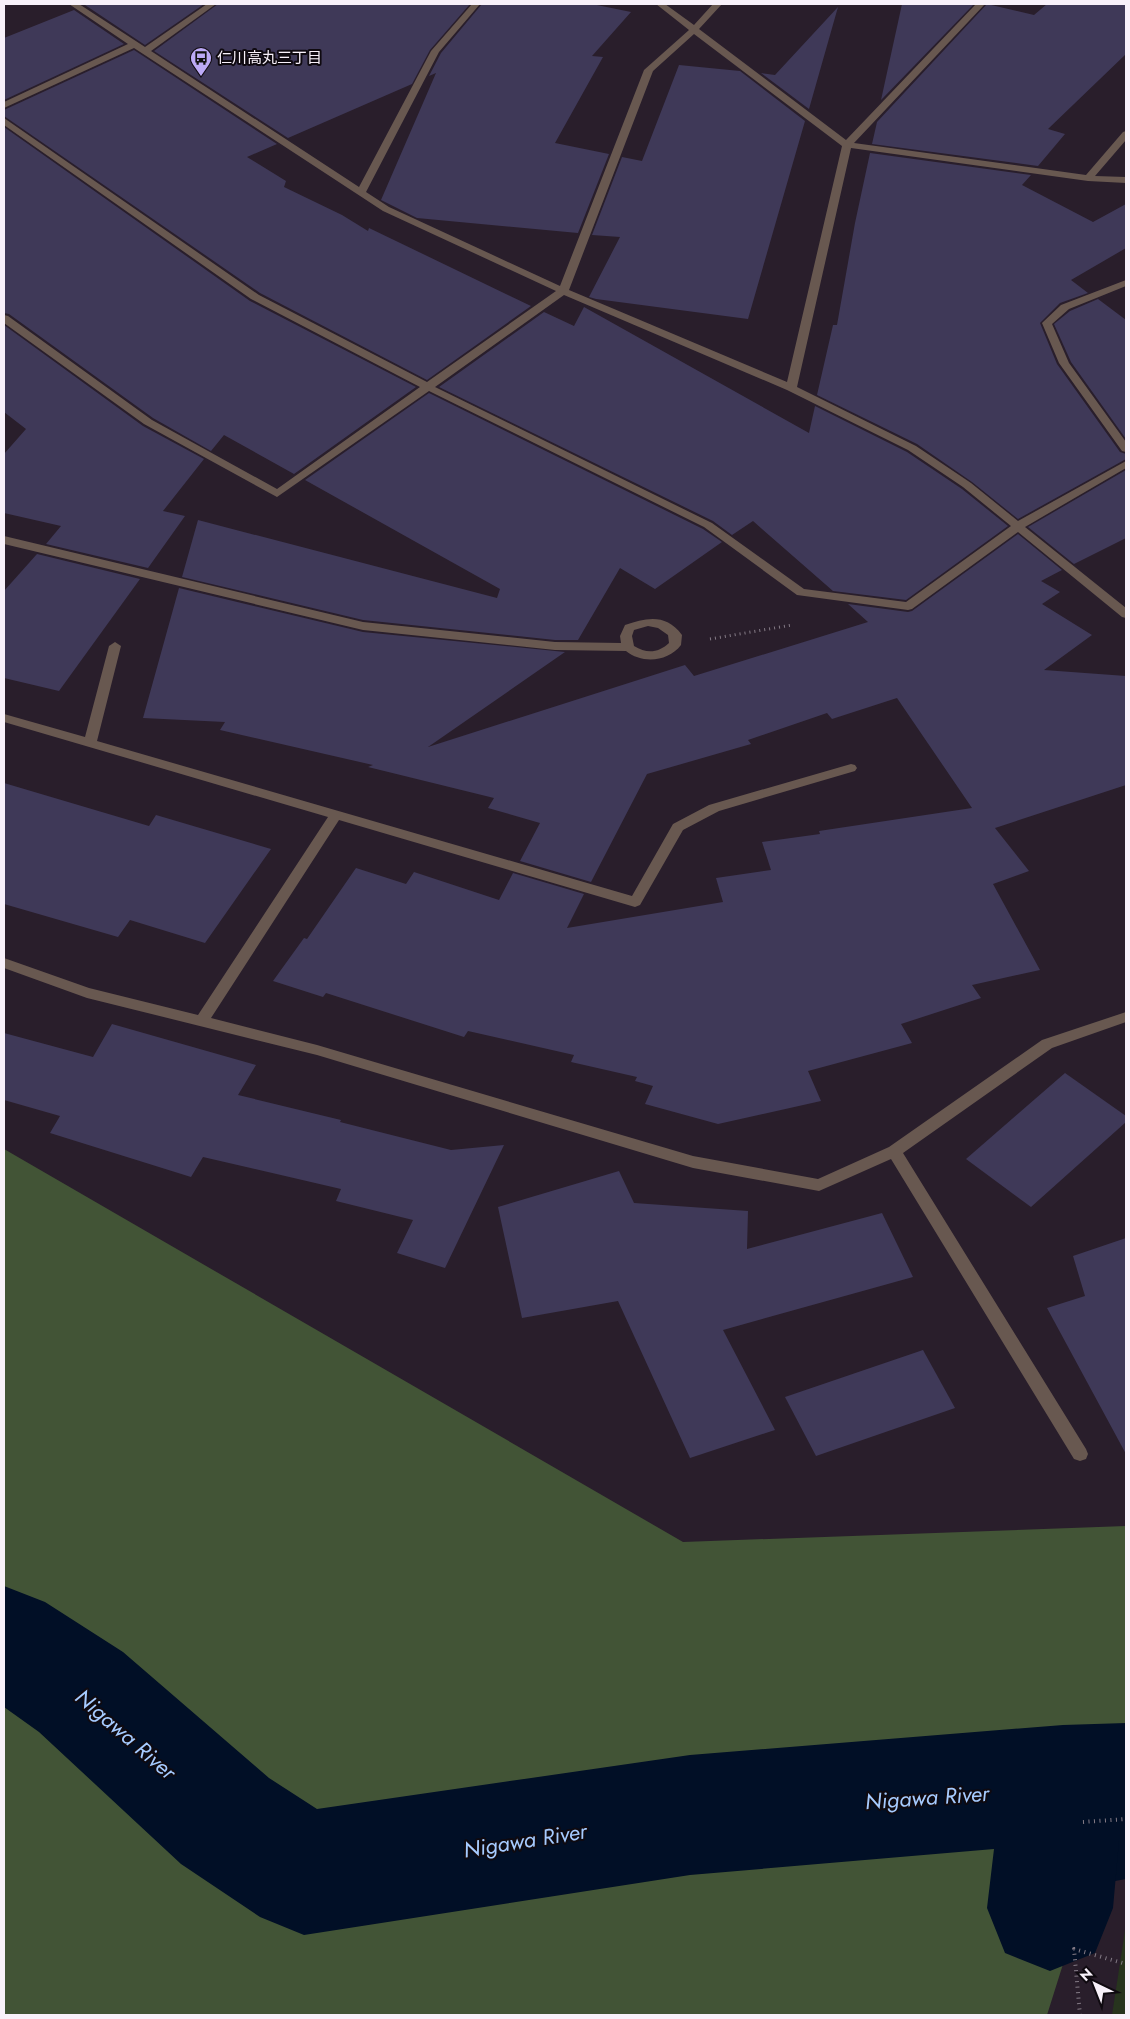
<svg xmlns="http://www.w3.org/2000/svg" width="1130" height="2019" viewBox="0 0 1130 2019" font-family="Jost,'Noto Sans JP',sans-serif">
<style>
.green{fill:#27341e}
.forest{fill:#425436}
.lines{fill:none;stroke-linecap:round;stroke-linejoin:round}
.canal{fill:#010f26;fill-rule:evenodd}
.river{fill:#010f26;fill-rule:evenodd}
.building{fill:#3f3958}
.path-far1{stroke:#847b86;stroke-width:3;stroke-dasharray:1 4;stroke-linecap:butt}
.path{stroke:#847b86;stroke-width:4;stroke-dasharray:1 4.5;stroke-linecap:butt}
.minor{fill:#685850;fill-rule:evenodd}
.labels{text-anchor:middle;stroke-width:4;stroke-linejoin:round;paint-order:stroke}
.far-poi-label{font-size:15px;fill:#f8f1fa;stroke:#0f0a10;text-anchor:start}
.near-water-label{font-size:22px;font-style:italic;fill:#a6cbff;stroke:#0f0a10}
</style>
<rect width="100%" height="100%" fill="#291e2b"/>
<path class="green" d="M1126,1924V2015H1112Z"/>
<path class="forest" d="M4,1149L683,1542L1126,1526V1764L1047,2015H4Z"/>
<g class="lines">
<path class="canal" d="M1126,1809V1879L1055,1892L1030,1881L1019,1856L1030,1831L1055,1820Z"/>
<path class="river" d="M4,1586L45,1602L123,1652L269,1778L317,1809L690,1755L1063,1725L1126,1723V1841H1119L1113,1908L1095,1953L1050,1971L1005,1953L987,1908L994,1849L690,1875L304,1935L260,1917L181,1864L39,1732L4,1707Z"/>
</g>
<g class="building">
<path d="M89,4H204L145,45L85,5Z"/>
<path d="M218,4H470L430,50L412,84L288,138L154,51Z"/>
<path d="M482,4H592L631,12L592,56L603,57L555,143L609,154L578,233L417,218L381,200L436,73L429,76L441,53Z"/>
<path d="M902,4H974L881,100Z"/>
<path d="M987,4L1034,15L1047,4H1126V54L1048,129L1065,134L1038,166L872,144L877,122Z"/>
<path d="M838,7L809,109L761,73L775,75Z"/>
<path d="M74,10L124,44L4,100V38Z"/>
<path d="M134,50L277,144L247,157L286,181L284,187L342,215L368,231L369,228L531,306L427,380L260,293L4,116V110Z"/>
<path d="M679,65L740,71L805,121L748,319L596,299L589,297L620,237L592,235L622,157L642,161Z"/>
<path d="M4,127L250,301L416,387L294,474L224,435L211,451L153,418L9,314L4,313Z"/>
<path d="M870,153L1031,175L1022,185L1093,222L1126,204V248L1071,280L1088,293L1060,303L1040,323L1057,364L1120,452L1126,454V459L1018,519L972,482L917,444L817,395L833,325H837L855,223Z"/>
<path d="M1098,299L1126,320V439L1071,362L1054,324L1070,311Z"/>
<path d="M584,307L809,433L815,406L907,452L962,489L1008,526L906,600L833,591L753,521L732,535L713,521L439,387L544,312L574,326Z"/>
<path d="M4,325L143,426L204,459L163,511L185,516L148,568L46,544L61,526L4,513V454L26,429L4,412Z"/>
<path d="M429,393L703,529L722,542L655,589L620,568L578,640H555L363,620L182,577L198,520L497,598L500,589L305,480Z"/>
<path d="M1126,470V538L1074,564L1028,527Z"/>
<path d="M1018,534L1062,570L1041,581L1060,592L1042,604L1092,635L1044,670L1126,676V785L995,828L1029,871L993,884L1040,970L972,985L981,998L901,1024L912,1043L808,1071L821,1101L718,1124L645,1104L653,1086L635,1081L637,1077L571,1062L574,1055L468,1031L464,1037L326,993L323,997L273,981L304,938L307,939L356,868L406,884L414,872L499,900L513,873L584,894L567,928L723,902L716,878L771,870L762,842L820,834L819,831L972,808L897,698L832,719L827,713L748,740L751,744L647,774L591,882L520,861L540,823L488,808L494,798L368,767L373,765L220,730L225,722L143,718L179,588L363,632L565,652L428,747L685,665L694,676L868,622L848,604L908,612L912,611Z"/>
<path d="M37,554L140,579L59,691L4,678V591Z"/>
<path d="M4,783L149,826L156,815L271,849L205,943L130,920L118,937L4,904Z"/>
<path d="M112,1024L256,1065L238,1095L341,1120L340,1122L451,1150L504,1145L445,1268L397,1253L413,1220L336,1201L341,1189L203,1157L191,1177L50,1133L60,1116L4,1100V1033L93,1057Z"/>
<path d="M1065,1073L1126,1116V1122L1031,1207L966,1159Z"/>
<path d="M619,1171L634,1203L748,1211L747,1249L882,1213L913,1277L723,1330L775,1430L690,1458L618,1301L522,1318L498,1207Z"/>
<path d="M1126,1238V1454L1047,1308L1085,1296L1073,1256Z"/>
<path d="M923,1350L955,1408L816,1456L785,1397Z"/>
</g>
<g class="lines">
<path class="path-far1" d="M710,639L792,625"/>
<g class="path">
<path d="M1083,1822L1126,1819"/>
<path d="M1080,2015L1074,1949L1126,1964"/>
</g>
<g class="minor">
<path d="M69,4H79L145,47L207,4H216L151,51L359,187L431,51L472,4H480L439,52L366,192L389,207L560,286L644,70L689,30L656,4H665L694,25L713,4H722L699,29L846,140L976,4H985L854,143L1086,175L1123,132L1126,131V140L1095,176L1126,177V183L1088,181L851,148L797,387L916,446L971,483L1018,521L1126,461V468L1025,527L1126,608V618L1122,617L1018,532L912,609L908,610L797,595L704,527L429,391L277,497L144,424L4,323V315L8,316L152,420L277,489L420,387L251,299L4,125V118L259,295L427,382L556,291L383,211L134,48L4,108V102L128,44ZM694,34L842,146L787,382L569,290L653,71ZM564,295L787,390L908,450L963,487L1011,526L906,602L804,589L712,523L435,387Z"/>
<path d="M1126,280V286L1069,309L1052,324L1069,363L1126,442V452L1122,451L1059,363L1042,323L1061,305Z"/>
<path d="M4,536L363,622L555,642L621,643L620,636L625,625C646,618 666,613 682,635L681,645C668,662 642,664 626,651L555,650L363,630L4,544ZM648,626L658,628L668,635L669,643C658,653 647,654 634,646L632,636L634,630Z"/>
<path d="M115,642L121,646L97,741L632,896L673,824L709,805L851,764L855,765L857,768L855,771L719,811L683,830L640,905L635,907L339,820L211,1018L317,1045L693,1156L818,1179L889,1147L1042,1040L1126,1012V1022L1052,1048L903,1153L1086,1449L1088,1454L1086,1459L1080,1461L1074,1459L891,1159L819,1191L693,1168L317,1055L87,998L4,968V958L89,988L198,1015L328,817L4,722V714L85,737L109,646Z"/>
</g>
</g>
<defs>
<g id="bus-pin" transform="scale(1.125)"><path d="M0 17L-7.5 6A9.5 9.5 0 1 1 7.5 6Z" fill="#bcaaf6" stroke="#0f0a10"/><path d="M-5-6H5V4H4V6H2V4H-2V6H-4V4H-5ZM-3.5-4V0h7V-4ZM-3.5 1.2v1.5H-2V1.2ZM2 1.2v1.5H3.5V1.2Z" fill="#111"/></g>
</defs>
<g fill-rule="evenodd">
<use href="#bus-pin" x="201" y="58"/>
</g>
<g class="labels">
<g class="far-poi-label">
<text x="217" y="63">仁川高丸三丁目</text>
</g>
<g class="near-water-label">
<text transform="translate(126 1734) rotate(41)" y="8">Nigawa River</text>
<text transform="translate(927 1797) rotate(-4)" y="8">Nigawa River</text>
<text transform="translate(525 1840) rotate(-9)" y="8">Nigawa River</text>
</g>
</g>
<rect width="1130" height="2019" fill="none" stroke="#f8f1fa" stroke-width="10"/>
<g transform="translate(1095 1984) rotate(317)" stroke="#0f0a10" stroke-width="4" paint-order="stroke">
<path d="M0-4L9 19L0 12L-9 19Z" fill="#f8f1fa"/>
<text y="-8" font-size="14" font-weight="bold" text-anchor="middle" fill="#f8f1fa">N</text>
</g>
</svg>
